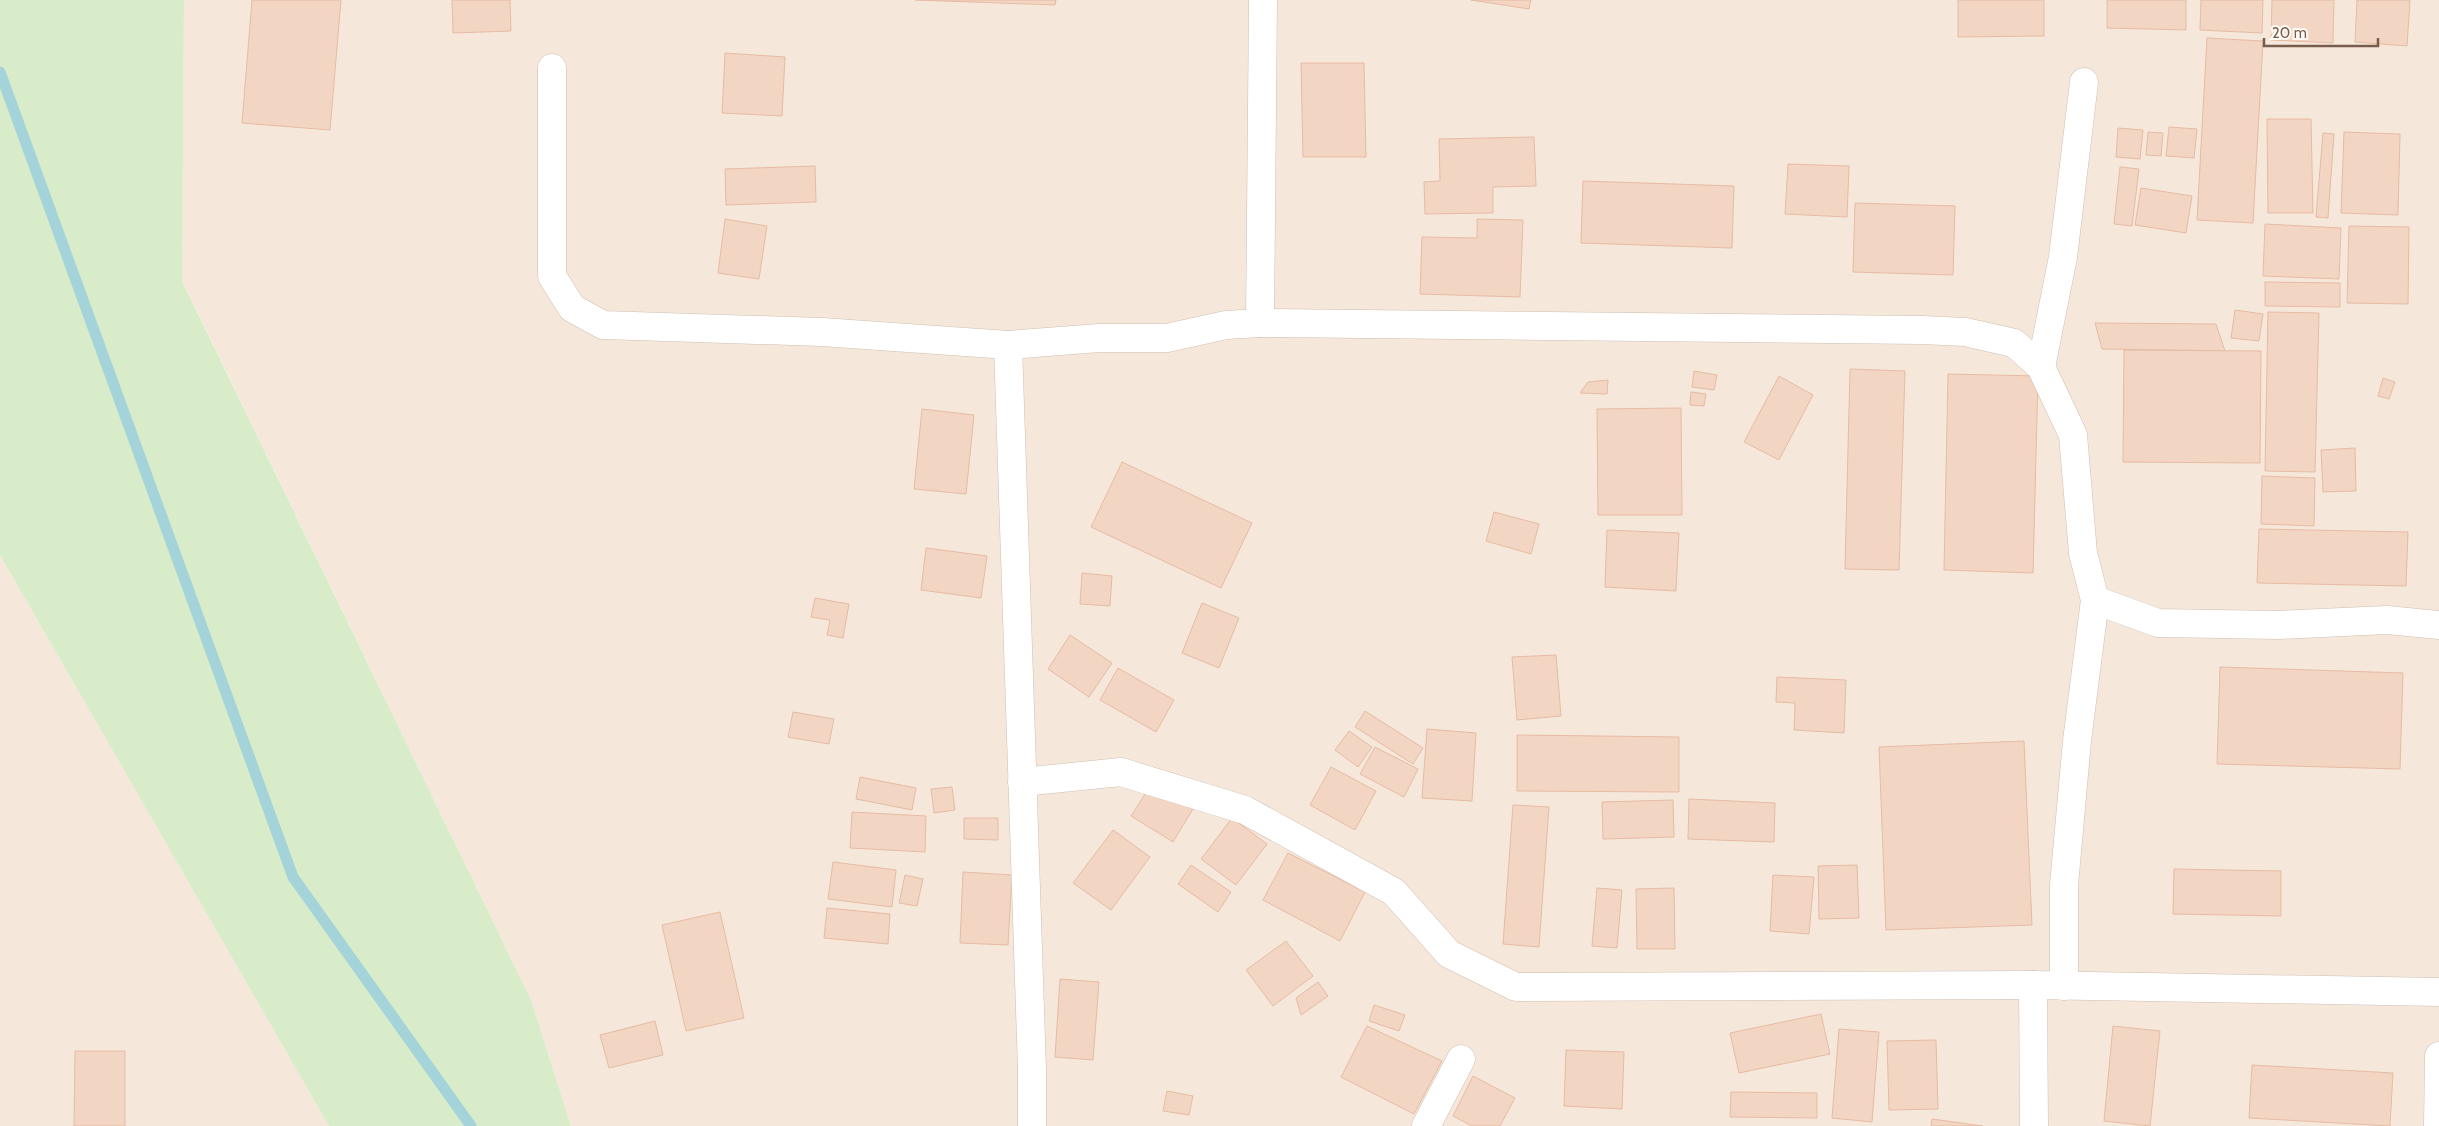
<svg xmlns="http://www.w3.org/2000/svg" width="2439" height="1126" viewBox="0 0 2439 1126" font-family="Cabin,sans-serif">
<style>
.residential{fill:#f5e8da}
.green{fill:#d8ecc9}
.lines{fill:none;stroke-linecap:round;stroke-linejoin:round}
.stream{stroke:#a5d3da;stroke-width:11}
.building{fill:#f3d5c3;stroke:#e6bba3}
.minor-casing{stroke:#d1beb0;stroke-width:29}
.minor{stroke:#fff;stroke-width:28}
</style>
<rect width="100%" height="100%" fill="#fdf6ec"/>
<g class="residential">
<path d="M184,0H2439V1126H571L531,1000L182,280Z"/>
<path d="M0,555L329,1126H0Z"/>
</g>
<path class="green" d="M0,0H184L182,281L531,1000L571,1126H329L0,555Z"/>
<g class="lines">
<path class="stream" d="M0,72L293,877L471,1126"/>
</g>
<g class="building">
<path d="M252,0H341L330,130L242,123Z"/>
<path d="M452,0H510L511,31L453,33Z"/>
<path d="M915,0H1056L1055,5Z"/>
<path d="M1471,0H1531L1529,9Z"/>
<path d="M1958,0H2044V36L1958,37Z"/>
<path d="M2107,0H2186V30L2107,28Z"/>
<path d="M2201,0H2263L2262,33L2200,30Z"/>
<path d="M2272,0H2334L2333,43L2271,40Z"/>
<path d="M2357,0H2410L2407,46L2355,42Z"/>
<path d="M2207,38L2263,41L2253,223L2197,220Z"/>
<path d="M725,53L785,57L782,116L722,113Z"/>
<path d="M1301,63H1364L1366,157H1303Z"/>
<path d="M2267,119H2311L2313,213H2268Z"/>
<path d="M2169,127L2197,129L2194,158L2166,156Z"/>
<path d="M2118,128L2143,130L2140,159L2116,157Z"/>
<path d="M2148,132L2163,133L2161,156L2146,155Z"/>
<path d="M2344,132L2400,134L2398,215L2341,213Z"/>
<path d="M2323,133L2334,134L2328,218L2316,217Z"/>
<path d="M1534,137L1536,186L1493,187V213L1425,214L1424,182L1440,181L1439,139Z"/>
<path d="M1788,164L1849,166L1847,217L1785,214Z"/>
<path d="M815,166L816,202L726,205L725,169Z"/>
<path d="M2120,167L2139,169L2132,226L2114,224Z"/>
<path d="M1583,181L1734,186L1732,248L1581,243Z"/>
<path d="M2141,188L2192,196L2186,233L2135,225Z"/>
<path d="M1855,203L1955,206L1953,275L1853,272Z"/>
<path d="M725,219L767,226L759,279L718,273Z"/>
<path d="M1477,219L1523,220L1520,297L1420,294L1422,237L1477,238Z"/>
<path d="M2265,224L2341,228L2339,279L2263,276Z"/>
<path d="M2349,226L2409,227L2408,304L2347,303Z"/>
<path d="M2265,282L2340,283V307L2265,306Z"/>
<path d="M2235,310L2263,314L2259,341L2231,338Z"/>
<path d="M2268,312L2319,313L2315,472L2265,471Z"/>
<path d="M2095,323L2216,324L2225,351L2102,349Z"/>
<path d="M2124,350L2261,351L2260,463L2123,462Z"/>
<path d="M1850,369L1905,371L1899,570L1845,569Z"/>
<path d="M1694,371L1717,375L1714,390L1692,387Z"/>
<path d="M1948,374L2038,376L2033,573L1944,570Z"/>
<path d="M1779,376L1813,395L1779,460L1744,442Z"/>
<path d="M2383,378L2395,382L2389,399L2378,396Z"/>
<path d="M1608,380L1607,394L1580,393L1588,382Z"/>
<path d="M1691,392L1706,394L1704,406L1690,405Z"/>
<path d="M1681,408L1682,515H1598L1597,409Z"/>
<path d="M922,409L974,415L966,494L914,489Z"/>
<path d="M2355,448L2356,491L2323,492L2321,450Z"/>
<path d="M1122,462L1252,523L1221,588L1091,527Z"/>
<path d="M2262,476L2315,478L2314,526L2261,524Z"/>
<path d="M1494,512L1539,524L1531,554L1486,541Z"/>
<path d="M2259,529L2408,532L2406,586L2257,583Z"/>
<path d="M1607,530L1679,533L1676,591L1605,587Z"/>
<path d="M926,548L987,556L981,598L921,590Z"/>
<path d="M1082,573L1112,576L1110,606L1080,604Z"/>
<path d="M815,598L849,604L843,638L827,635L830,620L811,617Z"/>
<path d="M1202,603L1239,618L1219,668L1182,653Z"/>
<path d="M1070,635L1112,663L1089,697L1048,669Z"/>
<path d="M1556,655L1561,716L1517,720L1512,657Z"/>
<path d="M2220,667L2403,673L2400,769L2217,764Z"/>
<path d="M1118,668L1174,700L1156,732L1100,700Z"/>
<path d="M1777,677L1846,680L1844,733L1794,730L1795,703L1776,702Z"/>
<path d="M1365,711L1423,748L1413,764L1355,727Z"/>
<path d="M793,712L834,719L829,744L788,737Z"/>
<path d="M1427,729L1476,733L1472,801L1422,798Z"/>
<path d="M1349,731L1372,747L1358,767L1335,750Z"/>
<path d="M1517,735L1679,737V792L1517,791Z"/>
<path d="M2024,741L2032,925L1886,930L1879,747Z"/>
<path d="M1375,747L1418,769L1404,797L1360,774Z"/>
<path d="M1331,767L1376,791L1355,830L1310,805Z"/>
<path d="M860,777L916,788L912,810L856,799Z"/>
<path d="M1152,783L1193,809L1173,842L1131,816Z"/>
<path d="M952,787L955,810L934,813L931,789Z"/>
<path d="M1689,799L1775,803L1774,842L1688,839Z"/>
<path d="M1673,800L1674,837L1603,839L1602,802Z"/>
<path d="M1513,805L1549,807L1539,947L1503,944Z"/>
<path d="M852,812L926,816L925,852L850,848Z"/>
<path d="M964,818H998V840L964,839Z"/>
<path d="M1232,818L1267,844L1236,885L1201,859Z"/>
<path d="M1113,830L1150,857L1111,910L1073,883Z"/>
<path d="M1288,853L1365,892L1340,941L1263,900Z"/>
<path d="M833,862L896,870L892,907L828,899Z"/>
<path d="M1191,865L1231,892L1218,912L1178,884Z"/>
<path d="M1857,865L1859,918L1819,919L1818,866Z"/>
<path d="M2174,869L2281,871V916L2173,914Z"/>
<path d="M963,872L1012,875L1008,945L960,943Z"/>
<path d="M905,875L923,879L917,906L899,903Z"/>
<path d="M1773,875L1814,877L1809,934L1770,931Z"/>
<path d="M1597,888L1622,890L1617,948L1592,946Z"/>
<path d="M1674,888L1675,949H1637L1636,889Z"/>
<path d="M827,908L890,914L888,944L824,938Z"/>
<path d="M720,912L744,1018L686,1031L662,925Z"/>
<path d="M1286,941L1313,976L1273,1006L1246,970Z"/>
<path d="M1060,979L1099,982L1093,1060L1055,1057Z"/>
<path d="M1318,982L1328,996L1301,1015L1296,998Z"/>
<path d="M1374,1005L1405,1015L1399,1031L1369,1021Z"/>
<path d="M1821,1014L1830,1054L1739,1073L1730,1033Z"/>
<path d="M655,1021L663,1055L609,1068L600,1035Z"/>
<path d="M1367,1026L1442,1061L1414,1114L1341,1077Z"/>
<path d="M2113,1026L2160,1031L2150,1126L2104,1121Z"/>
<path d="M1839,1029L1879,1032L1872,1122L1832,1118Z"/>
<path d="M1936,1040L1938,1109L1889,1110L1887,1041Z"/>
<path d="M1566,1050L1624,1052L1622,1109L1564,1106Z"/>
<path d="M75,1051H125V1126H74Z"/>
<path d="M2252,1065L2393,1073L2390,1126L2249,1118Z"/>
<path d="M1473,1076L1515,1098L1500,1126H1472L1453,1116Z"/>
<path d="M1167,1091L1193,1096L1189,1115L1163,1111Z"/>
<path d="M1731,1092L1817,1093V1118L1730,1117Z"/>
<path d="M1932,1119L1983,1126H1931Z"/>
</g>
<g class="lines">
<g class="minor-casing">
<g id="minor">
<path d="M552,68V276L572,308L603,325L822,332L1008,345L1099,338H1167L1226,325L1260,323L1263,0"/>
<path d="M1260,323L1922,330L1965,332L2014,343L2041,367L2073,435L2083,553L2095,600L2158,623L2278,625L2387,620L2439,625"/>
<path d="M1008,345L1032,1070V1126"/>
<path d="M2041,367L2063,257L2084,82"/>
<path d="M1022,782L1121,772L1245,810L1394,892L1449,954L1516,987L2033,985L2439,992"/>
<path d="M2033,985L2034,1126"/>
<path d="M2064,986V885L2077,741L2095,600"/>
<path d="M1426,1126L1461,1059"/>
<path d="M2438,1126L2439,1056"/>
</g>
</g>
<use href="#minor" class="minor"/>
</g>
<path d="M2264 38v8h114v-8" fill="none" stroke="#7a5c4d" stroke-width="2.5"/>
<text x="2272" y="38" font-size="15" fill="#7a5c4d" stroke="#fffaf3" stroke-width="4" paint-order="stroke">20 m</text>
</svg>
